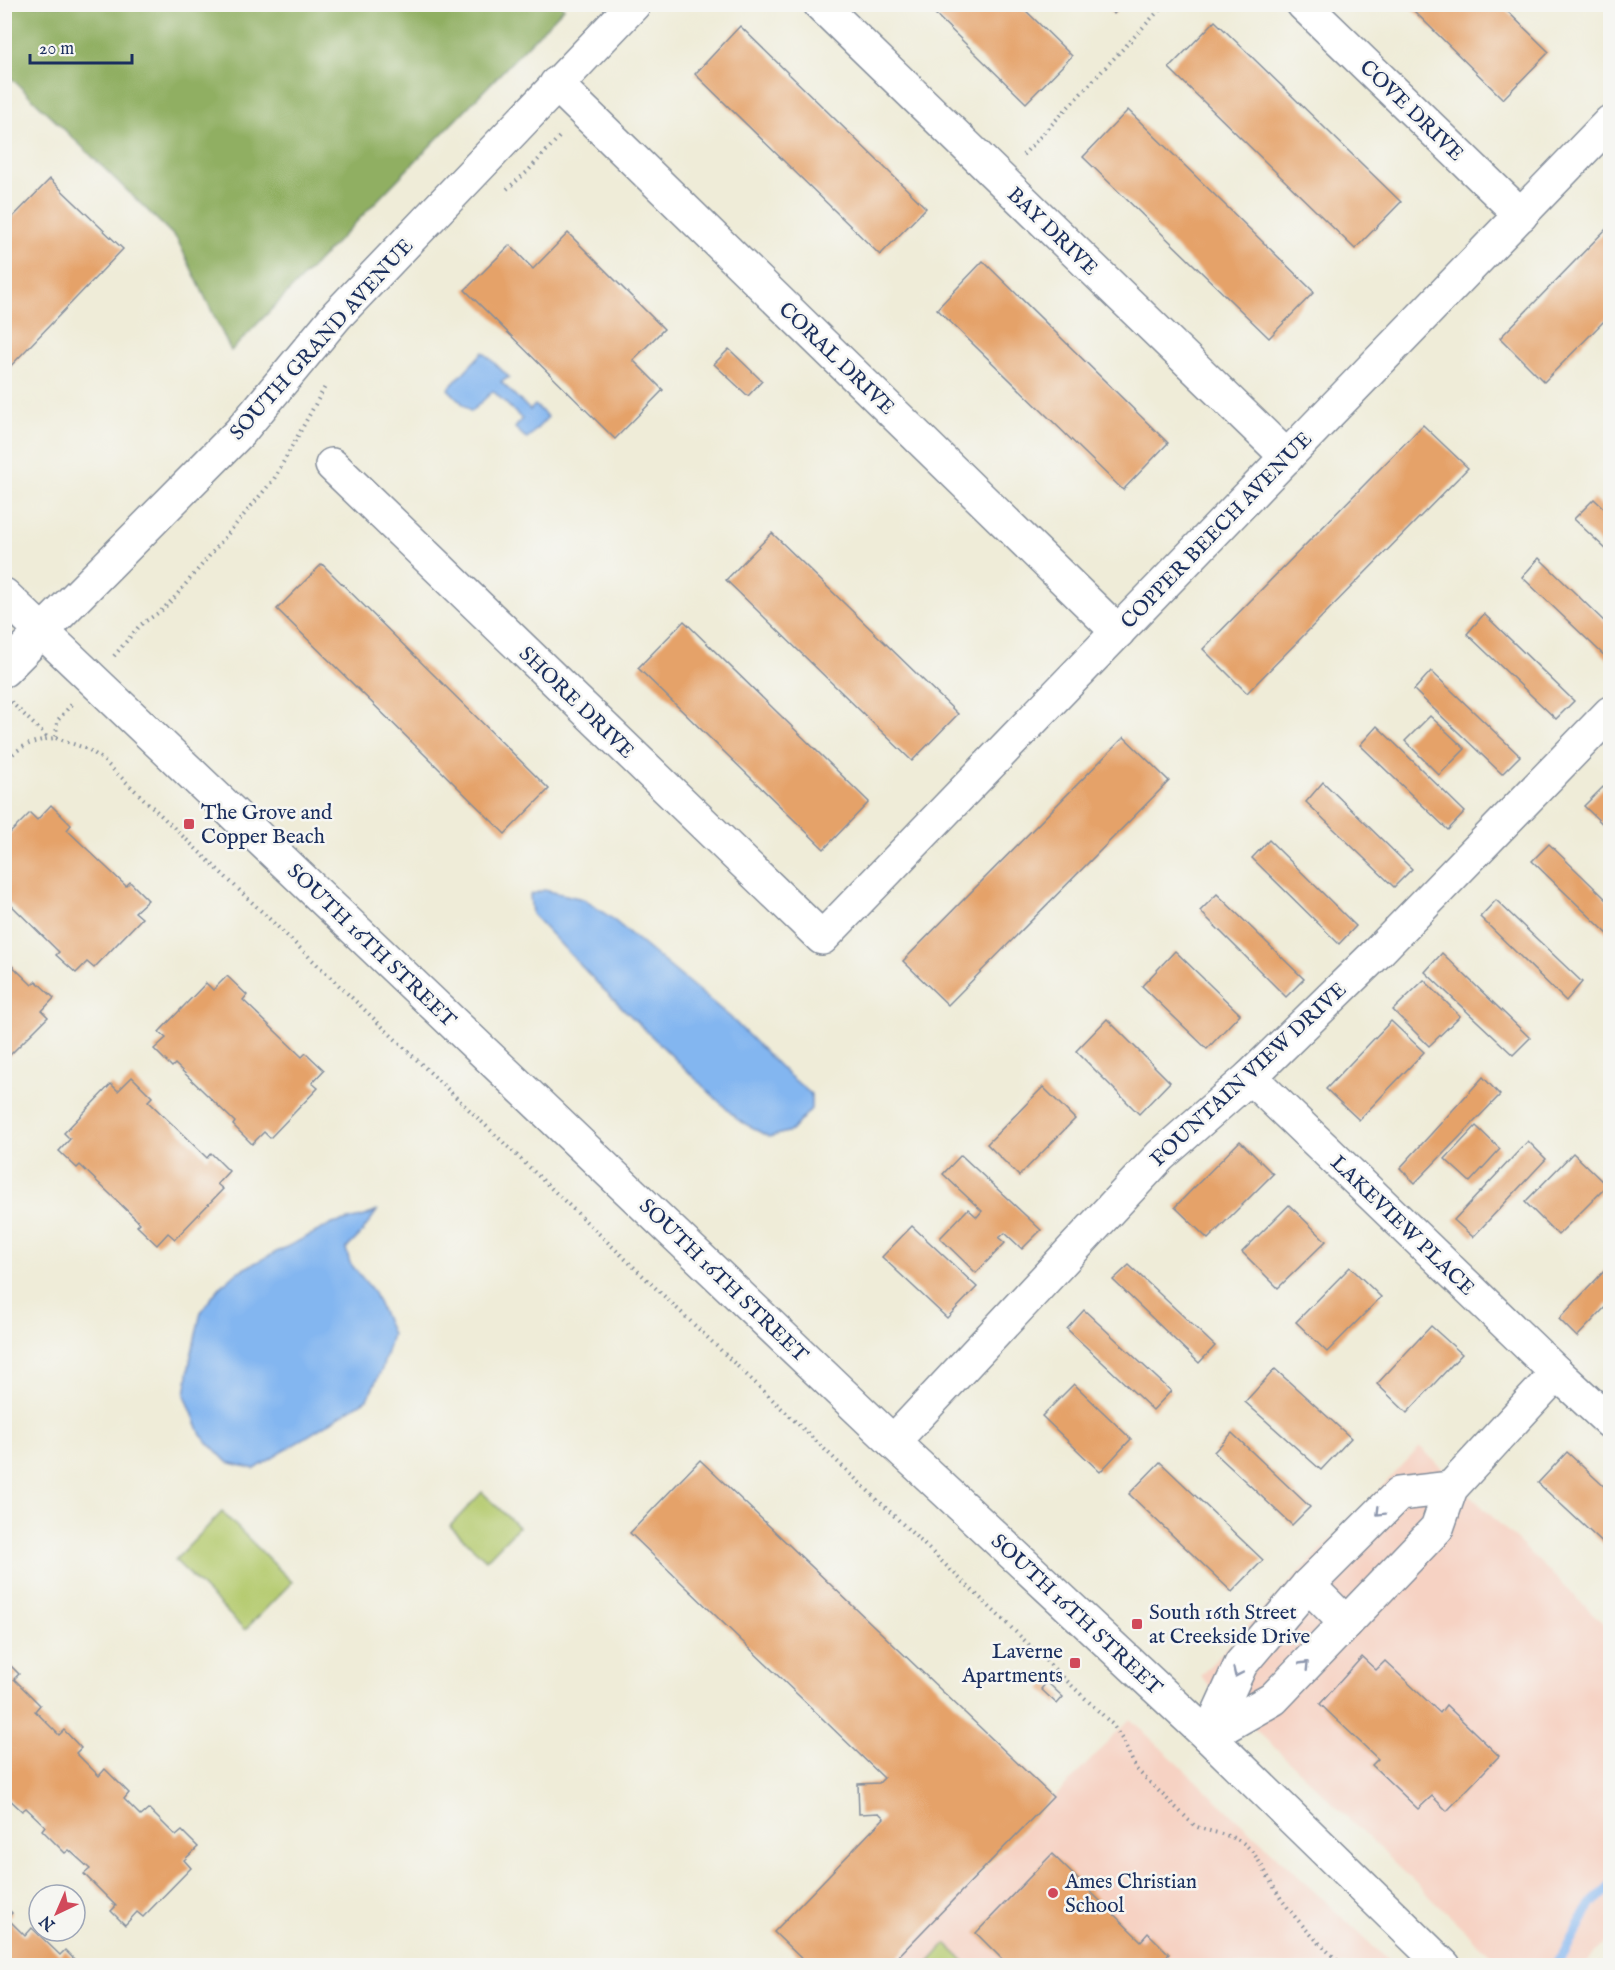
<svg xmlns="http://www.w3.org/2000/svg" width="1615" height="1970" viewBox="0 0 1615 1970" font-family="'IM FELL English',serif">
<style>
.built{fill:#f6d2c3}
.green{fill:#b5cb70;stroke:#687d67;stroke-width:1.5}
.forest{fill:#90af62;stroke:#566f60;stroke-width:1.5}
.water{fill:#83b6f0;stroke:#4f72a7;stroke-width:1.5}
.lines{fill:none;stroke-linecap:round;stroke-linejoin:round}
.stream{stroke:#83b6f0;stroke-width:10}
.building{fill:#e5a269}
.minor-casing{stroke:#858e9b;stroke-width:36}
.major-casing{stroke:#858e9b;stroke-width:36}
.path{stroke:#858e9b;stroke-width:4;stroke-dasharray:1.5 4.5;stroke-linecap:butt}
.minor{stroke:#fff;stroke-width:33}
.major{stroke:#fff;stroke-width:33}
.oneway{stroke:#8d97ae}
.poi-dot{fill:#d1495b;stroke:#f6f6f2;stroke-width:2}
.labels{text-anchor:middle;stroke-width:5;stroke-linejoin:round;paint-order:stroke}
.street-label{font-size:21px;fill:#1b2f5e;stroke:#f6f6f2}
.poi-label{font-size:21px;fill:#1b2f5e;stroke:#f6f6f2;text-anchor:start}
</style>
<rect width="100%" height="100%" fill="#f6f6f2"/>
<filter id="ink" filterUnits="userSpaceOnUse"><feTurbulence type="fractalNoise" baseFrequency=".0167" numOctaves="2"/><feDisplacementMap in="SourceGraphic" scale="12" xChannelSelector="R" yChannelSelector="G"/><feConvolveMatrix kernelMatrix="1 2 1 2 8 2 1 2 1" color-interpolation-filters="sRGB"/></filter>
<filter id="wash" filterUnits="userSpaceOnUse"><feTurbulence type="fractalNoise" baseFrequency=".008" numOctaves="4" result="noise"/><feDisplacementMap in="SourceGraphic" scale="24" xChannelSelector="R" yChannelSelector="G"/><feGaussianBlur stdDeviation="1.35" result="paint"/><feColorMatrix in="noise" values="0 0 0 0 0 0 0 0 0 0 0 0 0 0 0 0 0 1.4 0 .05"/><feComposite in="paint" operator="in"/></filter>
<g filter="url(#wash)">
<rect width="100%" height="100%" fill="#efecd8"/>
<g class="built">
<path d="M1420,1447L1610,1630V1938L1584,1965H1501L1200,1676Z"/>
<path d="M1130,1719L1393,1965L892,1966Z"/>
</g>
<g class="green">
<path d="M482,1492L518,1527L486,1560L450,1526Z"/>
<path d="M222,1512L292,1582L245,1630L175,1560Z"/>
<path d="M946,1944L968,1965H927Z"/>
</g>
<path class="forest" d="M561,5L564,8L231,351L177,239L5,72V5Z"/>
<g class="water">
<path d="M483,352L509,377L501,382L530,410L535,405L548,417L527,439L515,428L522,419L493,391L471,412L448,389Z"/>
<path d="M544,890L583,899L610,917L730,1017L785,1072L811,1094V1109L791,1131L769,1137L738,1120L602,988L532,914L530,895Z"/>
<path d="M377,1211L360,1235L346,1249L350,1263L373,1291L392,1334L382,1369L367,1399L255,1469L227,1462L201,1435L185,1395L190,1361L201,1312L218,1289L237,1272L332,1224L365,1216Z"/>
</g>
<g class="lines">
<path class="stream" d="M1555,1966L1566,1950L1590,1905L1610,1886"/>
</g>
<g id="blocks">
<g class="building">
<path d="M925,4H1019L1072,56L1026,103Z"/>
<path d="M1104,4H1123L1114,14Z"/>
<path d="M1407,4H1500L1549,52L1503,99Z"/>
<path d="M1215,21L1401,202L1355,249L1169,68Z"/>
<path d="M740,26L926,208L880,255L695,74Z"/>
<path d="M1128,110L1314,292L1269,338L1083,157Z"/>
<path d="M50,179L123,249L4,373V226Z"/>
<path d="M1610,225V315L1544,382L1500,338Z"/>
<path d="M568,233L664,329L633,360L663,390L615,439L465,290L510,245L533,269Z"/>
<path d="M983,261L1168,443L1123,490L937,309Z"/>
<path d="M729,349L762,381L748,396L714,364Z"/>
<path d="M1423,425L1468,468L1247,693L1203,649Z"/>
<path d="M1594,499L1610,514V553L1574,519Z"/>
<path d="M772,533L958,714L912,761L726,580Z"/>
<path d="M1539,558L1610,627V661L1522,577Z"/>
<path d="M322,564L549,789L505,834L277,609Z"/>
<path d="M1484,614L1574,701L1556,719L1467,634Z"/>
<path d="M684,621L869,802L824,849L638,668Z"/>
<path d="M1431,671L1520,756L1502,774L1414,690Z"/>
<path d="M1430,716L1465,749L1439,775L1405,741Z"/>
<path d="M1377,726L1465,812L1448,830L1360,745Z"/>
<path d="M1124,737L1169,781L948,1005L903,961Z"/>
<path d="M1323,782L1412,869L1394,887L1306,802Z"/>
<path d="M1603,787L1610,795V831L1584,806Z"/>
<path d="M51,805L71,825L67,830L126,886L130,882L148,900L135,912L142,918L94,968L87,962L76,973L56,955L59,952L4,898V839L30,813L37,820Z"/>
<path d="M1269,840L1356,926L1339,944L1252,858Z"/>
<path d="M1549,844L1610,903V936L1532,861Z"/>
<path d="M1217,894L1304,979L1286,997L1200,911Z"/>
<path d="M1496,900L1582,982L1566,1001L1480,917Z"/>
<path d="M1175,951L1240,1014L1207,1049L1142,986Z"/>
<path d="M1442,953L1530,1038L1513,1055L1425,972Z"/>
<path d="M4,958L32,985L36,981L54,998L42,1011L48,1017L4,1061Z"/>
<path d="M227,976L247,995L243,1000L302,1057L306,1053L324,1070L312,1083L318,1088L270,1138L264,1132L252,1144L233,1125L235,1122L202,1090L175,1064L172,1067L154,1049L166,1038L159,1032L206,983L213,990Z"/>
<path d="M1424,980L1460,1016L1429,1046L1393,1010Z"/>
<path d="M1107,1019L1170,1082L1139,1114L1076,1051Z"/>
<path d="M1391,1021L1424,1052L1359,1120L1326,1089Z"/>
<path d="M132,1077L152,1097L148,1101L171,1123L207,1158L211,1153L229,1171L217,1184L223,1189L175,1239L168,1233L157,1245L137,1226L140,1223L80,1165L77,1168L59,1151L70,1139L64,1133L111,1084L118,1091Z"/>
<path d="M1483,1077L1500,1095L1415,1183L1400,1168Z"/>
<path d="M1043,1087L1075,1119L1019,1176L987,1144Z"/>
<path d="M1476,1126L1500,1149L1470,1182L1445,1159Z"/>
<path d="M1240,1141L1273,1174L1208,1239L1175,1207Z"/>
<path d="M1528,1141L1546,1159L1473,1237L1454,1220Z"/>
<path d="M1573,1153L1607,1186L1558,1235L1525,1202Z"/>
<path d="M961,1155L1041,1230L1022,1249L1005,1233L999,1238L1005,1243L976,1273L940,1238L968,1209L977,1217L982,1211L943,1174Z"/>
<path d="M1289,1205L1326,1241L1278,1288L1242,1252Z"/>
<path d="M912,1226L977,1287L947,1318L882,1257Z"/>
<path d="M1129,1265L1215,1346L1199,1363L1113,1280Z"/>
<path d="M1610,1265V1302L1577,1337L1559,1319Z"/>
<path d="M1350,1267L1381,1297L1327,1352L1296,1322Z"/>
<path d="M1084,1310L1171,1391L1153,1410L1067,1329Z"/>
<path d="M1431,1326L1462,1354L1407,1413L1377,1384Z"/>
<path d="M1275,1369L1351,1438L1321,1470L1245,1402Z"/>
<path d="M1074,1384L1131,1439L1100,1472L1042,1416Z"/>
<path d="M1232,1433L1310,1507L1292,1525L1214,1452Z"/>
<path d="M1567,1452L1610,1492V1547L1609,1549L1538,1483Z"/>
<path d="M700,1460L1053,1797L889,1966H809L774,1932L884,1818L879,1813L859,1814L858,1784L879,1783L884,1778L630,1533Z"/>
<path d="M1160,1462L1263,1560L1232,1592L1129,1494Z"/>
<path d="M1362,1657L1376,1670L1385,1661L1440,1713L1446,1705L1499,1756L1447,1811L1432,1796L1418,1809L1372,1765L1378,1759L1320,1704Z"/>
<path d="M4,1659L19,1674L14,1679L40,1705L35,1711L59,1735L64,1730L81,1748L76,1753L99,1776L105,1769L129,1793L124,1799L141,1816L149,1809L176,1836L182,1831L198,1847L184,1860L191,1868L143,1917L137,1912L125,1925L111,1911L116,1906L84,1874L90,1869L69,1850L65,1853L42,1830L45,1826L26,1808L22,1811L4,1794L7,1788L4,1786Z"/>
<path d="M1047,1682L1063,1697L1057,1704L1041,1689Z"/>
<path d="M1052,1854L1141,1941L1148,1933L1169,1954L1162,1961L1167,1966H1009L976,1933Z"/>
<path d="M4,1905L12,1913L7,1918L25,1936L32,1928L60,1955L65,1950L81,1966H4Z"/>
</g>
</g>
</g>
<g filter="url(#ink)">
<use href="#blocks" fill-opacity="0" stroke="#858e9b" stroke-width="1.5"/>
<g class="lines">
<g class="minor-casing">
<g id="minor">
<path d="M820,4L1287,457"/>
<path d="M1303,4L1521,215"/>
<path d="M556,84L1118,632"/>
<path d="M332,465L822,938L1610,122"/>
<path d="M4,670L240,432L337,315L634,4"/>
<path d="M1250,1077L1557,1373"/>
<path d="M893,1442L1160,1156L1250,1077L1377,953L1610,713"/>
<path d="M1308,1585L1346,1623"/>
<path d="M1208,1736L1273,1699L1346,1623L1437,1528L1451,1488L1557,1373L1610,1422"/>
<path d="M1208,1736L1241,1664L1308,1585L1399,1494L1451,1488"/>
</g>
</g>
<g class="major-casing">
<path id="major" d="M4,595L893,1442L1208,1736L1444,1966"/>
</g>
<g class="path">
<path d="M1023,155L1165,4"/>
<path d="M507,189L527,172L561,135"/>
<path d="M114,656L140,625L161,611L174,598L274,479L326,385"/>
<path d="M11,702L48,738"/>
<path d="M56,738L88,749L102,759L1112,1724L1122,1739L1136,1769L1195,1826C1210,1833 1229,1833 1243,1843C1261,1856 1271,1887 1285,1904C1302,1927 1322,1946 1343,1966"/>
<path d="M4,762C20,746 33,740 56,738L57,721L72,704"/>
</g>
<use href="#minor" class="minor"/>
<use href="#major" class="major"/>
</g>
<defs><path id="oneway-chevron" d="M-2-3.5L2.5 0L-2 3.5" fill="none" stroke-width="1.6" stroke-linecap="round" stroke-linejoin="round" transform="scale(1.5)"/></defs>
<g class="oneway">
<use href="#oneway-chevron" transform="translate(1380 1512) rotate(135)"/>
<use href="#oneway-chevron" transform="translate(1305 1665) rotate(-46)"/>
<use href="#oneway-chevron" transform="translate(1237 1673) rotate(115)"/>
</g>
</g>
<g class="poi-dot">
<rect x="183" y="818" width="12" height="12" rx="3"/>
<rect x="1131" y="1618" width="12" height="12" rx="3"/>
<rect x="1069" y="1657" width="12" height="12" rx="3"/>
<circle cx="1053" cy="1893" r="6"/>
</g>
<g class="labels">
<g class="street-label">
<text transform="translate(1412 110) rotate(44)" y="7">COVE DRIVE</text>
<text transform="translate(1053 231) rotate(44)" y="7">BAY DRIVE</text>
<text transform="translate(321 339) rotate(-48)" y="7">SOUTH GRAND AVENUE</text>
<text transform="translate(837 358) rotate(44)" y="7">CORAL DRIVE</text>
<text transform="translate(1216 530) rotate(-46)" y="7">COPPER BEECH AVENUE</text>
<text transform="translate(577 702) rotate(44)" y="7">SHORE DRIVE</text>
<text transform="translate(372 945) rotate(44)" y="7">SOUTH 16TH STREET</text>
<text transform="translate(1248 1074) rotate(-43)" y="7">FOUNTAIN VIEW DRIVE</text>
<text transform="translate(1403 1225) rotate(44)" y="7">LAKEVIEW PLACE</text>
<text transform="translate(724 1280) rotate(44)" y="7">SOUTH 16TH STREET</text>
<text transform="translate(1077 1614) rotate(43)" y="7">SOUTH 16TH STREET</text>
</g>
<g class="poi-label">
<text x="201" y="819">The Grove and<tspan x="201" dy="24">Copper Beach</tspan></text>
<text x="1149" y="1619">South 16th Street<tspan x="1149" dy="24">at Creekside Drive</tspan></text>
<text x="1063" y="1658" text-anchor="end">Laverne<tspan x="1063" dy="24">Apartments</tspan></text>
<text x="1065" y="1888">Ames Christian<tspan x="1065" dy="24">School</tspan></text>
</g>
</g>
<rect width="1615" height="1970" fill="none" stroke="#f6f6f2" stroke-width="24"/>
<g transform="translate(57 1913) rotate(224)"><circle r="28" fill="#f6f6f2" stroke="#9ea6b7" stroke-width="1.5"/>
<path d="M0-4.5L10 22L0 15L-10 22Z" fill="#d1495b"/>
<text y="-9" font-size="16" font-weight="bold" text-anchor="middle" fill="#1b2f5e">N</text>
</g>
<path d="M30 54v9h102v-9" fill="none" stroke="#1b2f5e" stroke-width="3"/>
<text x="39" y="54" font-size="18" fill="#1b2f5e" stroke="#f6f6f2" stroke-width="4.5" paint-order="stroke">20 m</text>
</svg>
